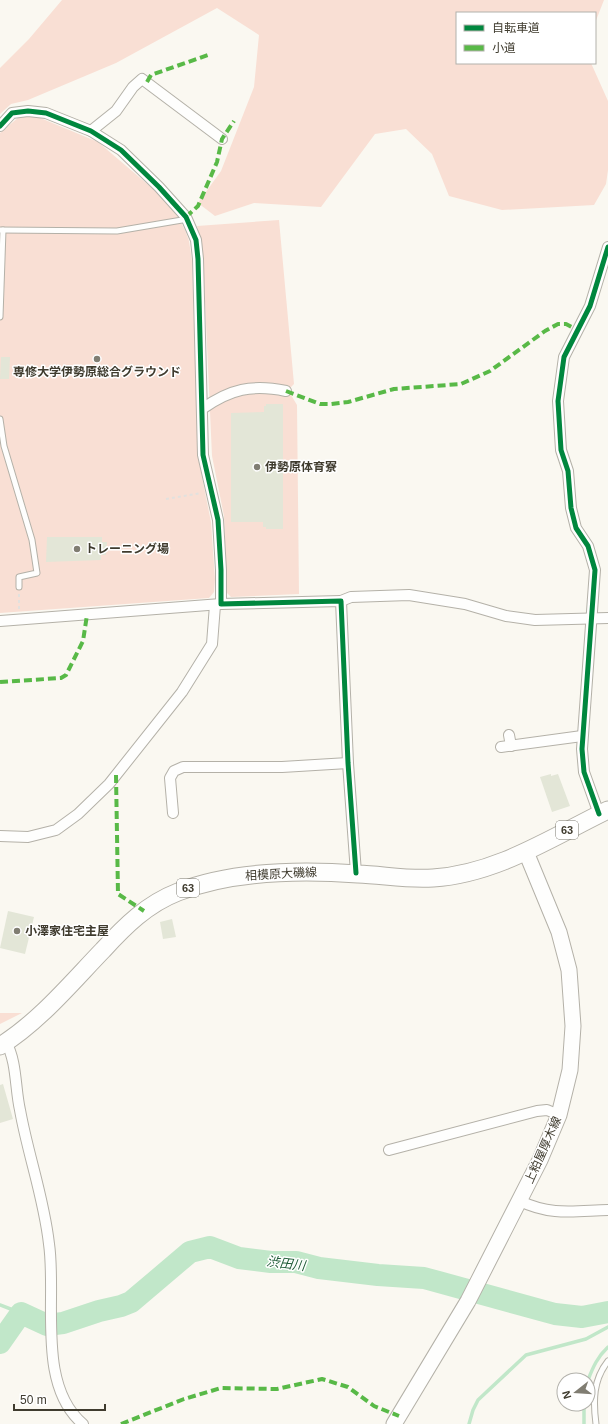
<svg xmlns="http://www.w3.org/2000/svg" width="608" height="1424" viewBox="0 0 608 1424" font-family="Arial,'Noto Sans JP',sans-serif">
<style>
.green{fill:#f9dfd4}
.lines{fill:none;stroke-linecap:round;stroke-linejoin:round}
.stream{stroke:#c1e7c9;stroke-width:3.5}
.river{stroke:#c1e7c9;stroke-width:22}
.building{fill:#e3e6d7}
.lane-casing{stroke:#b4b1a8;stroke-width:7}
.street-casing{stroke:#b4b1a8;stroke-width:12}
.secondary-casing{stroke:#b4b1a8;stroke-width:17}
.primary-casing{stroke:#b4b1a8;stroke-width:19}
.path{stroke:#e2e1de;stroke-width:2;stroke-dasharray:3 3;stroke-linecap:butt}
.lane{stroke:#fefefd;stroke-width:5}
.street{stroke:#fefefd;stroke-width:10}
.secondary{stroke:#fefefd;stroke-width:15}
.primary{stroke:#fefefd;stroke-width:17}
.quiet{stroke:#58b947;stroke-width:4;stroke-dasharray:8 4;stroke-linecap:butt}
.cycleway-casing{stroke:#fff;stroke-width:8}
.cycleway{stroke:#00873e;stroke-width:5}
.poi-dot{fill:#807d72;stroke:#fff;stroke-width:1.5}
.labels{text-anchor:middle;stroke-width:3;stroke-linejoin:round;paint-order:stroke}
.shield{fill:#fff;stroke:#79766d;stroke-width:1}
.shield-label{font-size:11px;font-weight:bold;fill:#3f3b2e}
.poi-label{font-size:12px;font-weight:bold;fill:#3f3b2e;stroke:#fff;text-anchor:start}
.street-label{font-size:12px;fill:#3f3b2e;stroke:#fff}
.water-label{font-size:13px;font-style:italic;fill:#1f5c37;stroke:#fff}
</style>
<rect width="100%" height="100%" fill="#faf8f1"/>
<g class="green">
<path d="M62,0H604L595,23V13H457V63H591L608,101V170L606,184L594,205L502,210L449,196L432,154L406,129L375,134L321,207L254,203L215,216L198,203L221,171L254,87L259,35L217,8L116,63L28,100L11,104L0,114V68L29,39Z"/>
<path d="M29,116L38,117L98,142L159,194L178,217L185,230L189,241L192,261L198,457L211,522L215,579L214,592L209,598L0,613V133L19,117Z"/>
<path d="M279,220L294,384L288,390L297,405L299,594L231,597L227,593L224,516L212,456L203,257L197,226Z"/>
<path d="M0,1013H22L0,1024Z"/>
</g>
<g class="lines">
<g class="stream">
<path d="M0,1305L21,1313"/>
<path d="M588,1380C593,1367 598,1356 608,1347"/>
<path d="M584,1404V1424"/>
<path d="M469,1424L473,1410L478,1400L526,1355L586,1339L608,1327"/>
</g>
<path class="river" d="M0,1343L21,1313L47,1325L63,1323L99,1311L121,1306L131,1302L190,1252L210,1247L239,1258L271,1262H296L319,1268L378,1275L424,1278L555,1314L582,1317L608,1312"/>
</g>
<g class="building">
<path d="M1,357H10L9,379H0Z"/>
<path d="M266,404H283V529H266V527H263V522H231V413L264,412V406H266Z"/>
<path d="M47,537H102V542H107L106,555H101V560L46,562Z"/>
<path d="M551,774V776L558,774L570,806L552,812L540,777Z"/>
<path d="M8,911L34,917L25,954L0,948Z"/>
<path d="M172,919L176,937L163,939L160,922Z"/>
<path d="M3,1084L13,1119L0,1123V1085Z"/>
</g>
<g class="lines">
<g class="lane-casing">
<g id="lane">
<path d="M0,230L117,231L188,219"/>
<path d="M0,317L3,230"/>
<path d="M0,419L4,446L32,540L37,573L19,577V587"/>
<path d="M596,1424C593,1401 593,1380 608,1361"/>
</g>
</g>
<g class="street-casing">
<g id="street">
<path d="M0,126L12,113L28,111L46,113L91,131L121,150L159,187L186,217L196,240L198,259L203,455L218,520L221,570V604L341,601L348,763L356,873"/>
<path d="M91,131L116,111L133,87L142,79L222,139"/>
<path d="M202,409C230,389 252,384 286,391"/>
<path d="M341,601L351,597L409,595L465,604L506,616L535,620L608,618"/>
<path d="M0,621L221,604"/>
<path d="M509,735L511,746"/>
<path d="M501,747L582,736"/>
<path d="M173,813L170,778L174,771L183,767H282L348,763"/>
<path d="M599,814L584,772L582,749L595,570L588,546L576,528L571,508L568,471L561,450L558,401L564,357L590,306L608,247"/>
<path d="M0,836L28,837L56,830L78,814L109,784L182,692L212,644L215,605"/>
<path d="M6,1042C17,1062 15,1088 20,1110C28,1155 44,1198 49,1244C57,1298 36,1385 83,1424"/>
<path d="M389,1150L537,1111L547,1110L559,1115"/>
<path d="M520,1201C551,1216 574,1211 608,1210"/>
</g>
</g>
<g class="secondary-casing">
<path id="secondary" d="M394,1424L468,1301L540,1160L559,1115L570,1070L573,1026L569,970L559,932L526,852"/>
</g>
<g class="primary-casing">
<path id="primary" d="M0,1046C39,1022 72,982 103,950C125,926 147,904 178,892C231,871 302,870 358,874C383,875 409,880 433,878C497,874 552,837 608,810"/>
</g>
<g class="path">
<path d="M166,499L201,493"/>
<path d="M19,594V610"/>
</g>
<use href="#lane" class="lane"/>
<use href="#street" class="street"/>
<use href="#secondary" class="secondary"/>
<use href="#primary" class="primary"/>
<g class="quiet">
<path d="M147,82L151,75L208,55"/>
<path d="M186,217L198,206L217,162L222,139L234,121"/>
<path d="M286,391L320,404H331L348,402L394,389L461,384L490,371L545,331L558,324H566L577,330"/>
<path d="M0,682L61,678L66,675L83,641L87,615"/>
<path d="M116,775L118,894L144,911"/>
<path d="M121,1424L184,1399L221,1388L277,1389L322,1379L348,1387L374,1406L399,1416"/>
</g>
<g class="cycleway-casing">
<g id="cycleway">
<path d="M0,126L12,113L28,111L46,113L91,131L121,150L159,187L186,217L196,240L198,259L203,455L218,520L221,570V604L341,601L348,763L356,873"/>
<path d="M599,814L584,772L582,749L595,570L588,546L576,528L571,508L568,471L561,450L558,401L564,357L590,306L608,247"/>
</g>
</g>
<use href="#cycleway" class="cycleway"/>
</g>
<g class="poi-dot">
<circle cx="97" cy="359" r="4"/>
<circle cx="257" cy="467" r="4"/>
<circle cx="77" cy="549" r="4"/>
<circle cx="17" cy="931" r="4"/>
</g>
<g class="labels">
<g class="shield">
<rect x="556" y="821" width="22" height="18" rx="3"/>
<rect x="177" y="879" width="22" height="18" rx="3"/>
</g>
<g class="shield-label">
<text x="567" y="834">63</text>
<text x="188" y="892">63</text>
</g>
<g class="poi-label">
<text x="97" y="376" text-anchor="middle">専修大学伊勢原総合グラウンド</text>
<text x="265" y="471">伊勢原体育寮</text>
<text x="85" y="553">トレーニング場</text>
<text x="25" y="935">小澤家住宅主屋</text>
</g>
<g class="street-label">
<text transform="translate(281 874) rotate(-3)" y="4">相模原大磯線</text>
<text transform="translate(543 1150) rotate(-66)" y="4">上粕屋厚木線</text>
</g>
<g class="water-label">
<text transform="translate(286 1263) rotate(7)" y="5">渋田川</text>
</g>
</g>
<rect x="456" y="12" width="140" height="52" fill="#ffffff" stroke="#b2b1ab"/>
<rect x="464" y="25" width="20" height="6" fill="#00873e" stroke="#b2b1ab"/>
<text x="492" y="32" font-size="12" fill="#3f3b2e">自転車道</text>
<rect x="464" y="45" width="20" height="6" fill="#58b947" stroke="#b2b1ab"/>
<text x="492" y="52" font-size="12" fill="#3f3b2e">小道</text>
<g transform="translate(576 1392) rotate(253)"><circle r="19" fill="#ffffff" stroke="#b2b1ab"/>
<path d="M0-3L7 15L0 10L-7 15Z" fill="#807d72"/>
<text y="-6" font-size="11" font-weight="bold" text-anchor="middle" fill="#3f3b2e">N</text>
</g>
<path d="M14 1404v6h91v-6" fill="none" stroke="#3f3b2e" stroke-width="2"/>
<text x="20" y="1404" font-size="12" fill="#3f3b2e" stroke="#ffffff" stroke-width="3" paint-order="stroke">50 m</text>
</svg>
